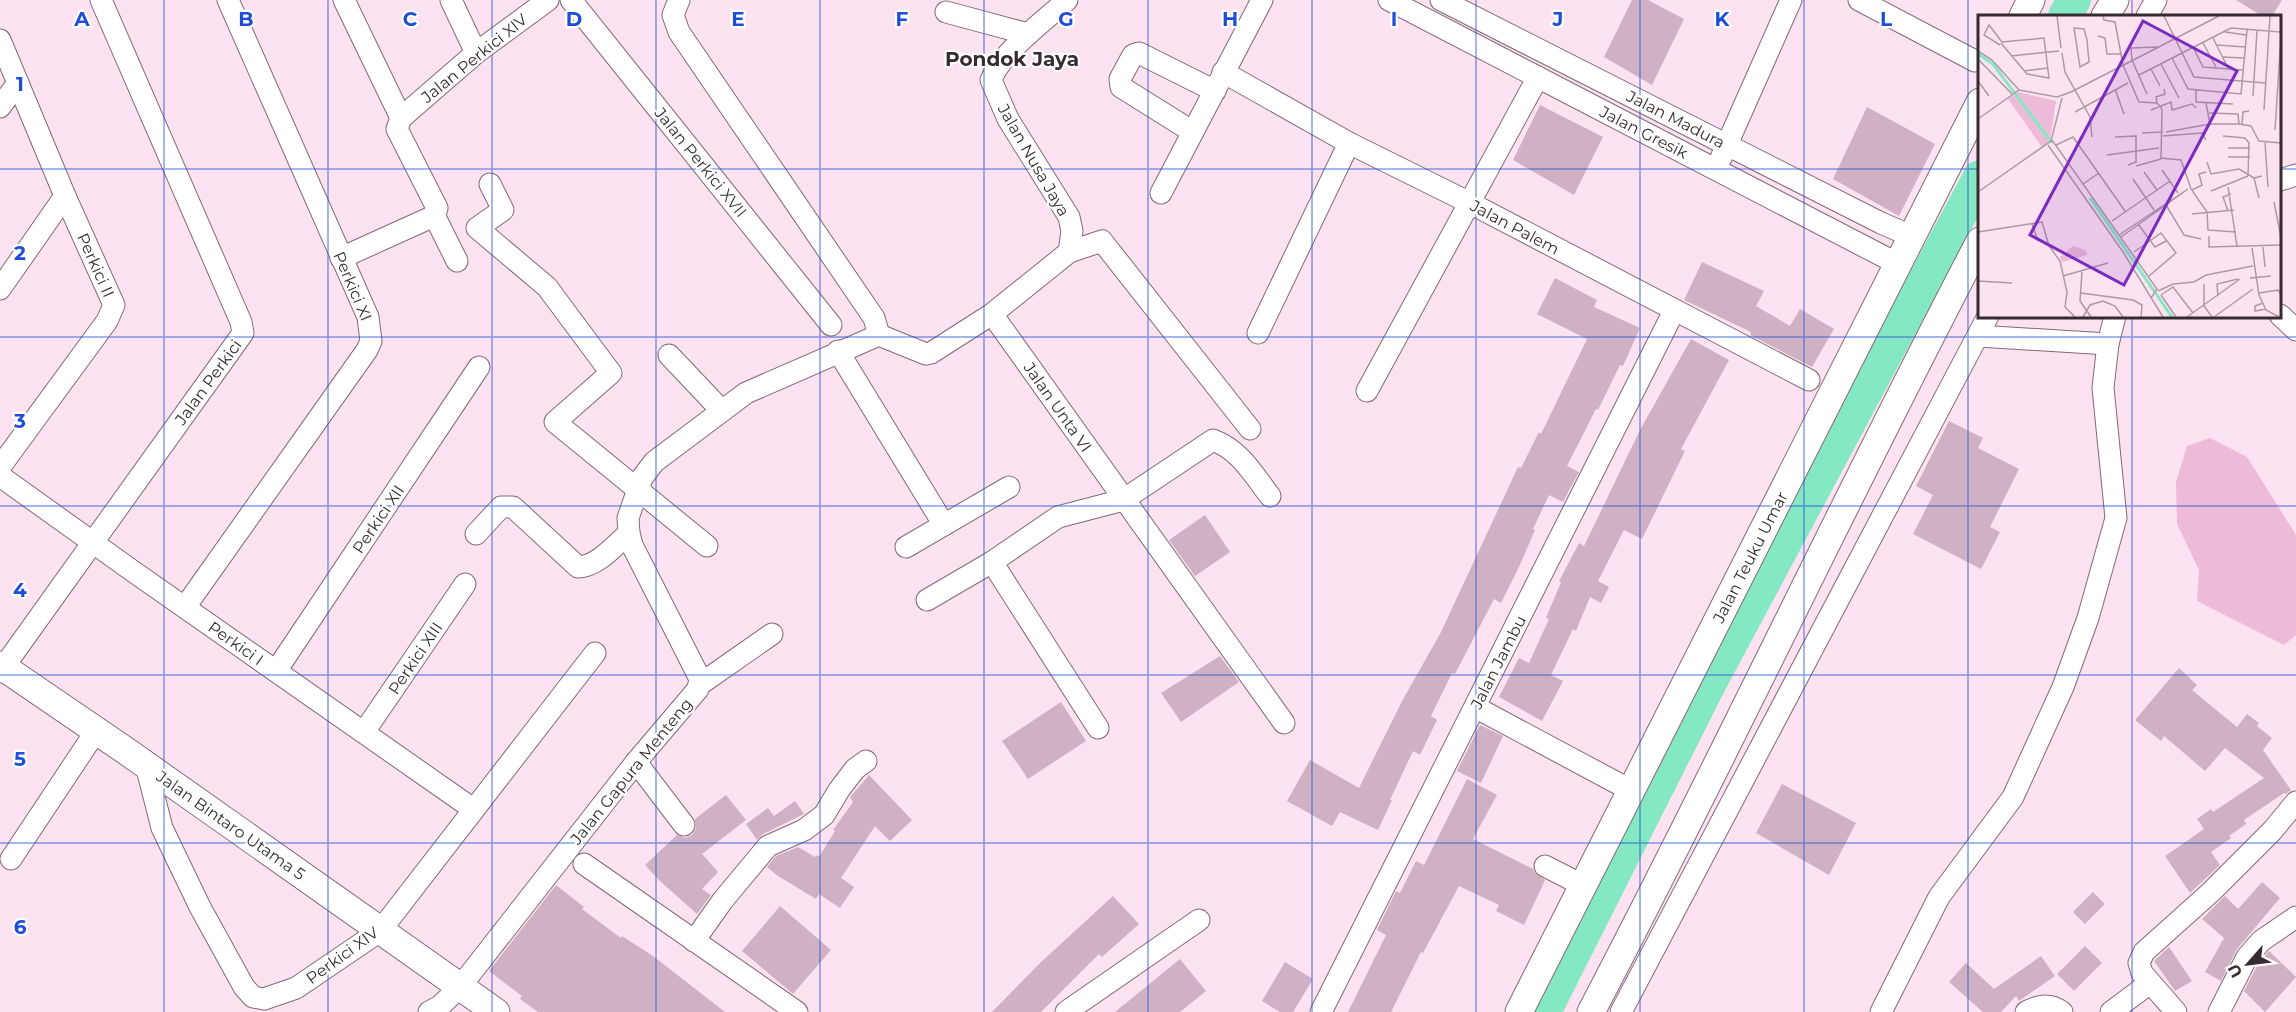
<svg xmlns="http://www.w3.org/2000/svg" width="2296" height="1012" viewBox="0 0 2296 1012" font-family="Montserrat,sans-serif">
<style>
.green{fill:#edbbd8}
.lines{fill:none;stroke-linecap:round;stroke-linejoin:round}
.river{stroke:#84e8c2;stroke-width:34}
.building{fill:#d0b1c3}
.minor-casing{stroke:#846878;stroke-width:23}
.major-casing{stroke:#846878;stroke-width:29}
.minor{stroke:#fff;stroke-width:21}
.major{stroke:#fff;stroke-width:27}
.grid{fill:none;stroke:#1d4ed8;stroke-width:1.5;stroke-opacity:0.55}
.labels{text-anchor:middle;stroke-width:4.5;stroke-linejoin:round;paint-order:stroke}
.street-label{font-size:16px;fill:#372b32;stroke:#fff}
.quarter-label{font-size:20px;font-weight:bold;fill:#372b32;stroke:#fff}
.inset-river{fill:none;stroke:#84e8c2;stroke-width:3}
.inset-road{fill:none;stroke:#ae99a5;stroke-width:1.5}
.view{fill:#7b2cbf;fill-opacity:0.15;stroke:#7b2cbf;stroke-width:3}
.inset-edge{fill:none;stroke:#372b32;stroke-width:3}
.grid-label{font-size:20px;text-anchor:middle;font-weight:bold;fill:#1d4ed8;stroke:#fff;stroke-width:4.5;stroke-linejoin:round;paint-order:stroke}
</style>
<rect width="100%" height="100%" fill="#fde3f1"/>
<path class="green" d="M2210,438L2247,457L2296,535V635L2284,645L2197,601L2199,570L2177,524L2176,482L2187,446Z"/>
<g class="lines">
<g class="river">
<path d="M2065,16L2074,0"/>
<path d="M1544,1012L1706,690L1980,177"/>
</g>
</g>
<g class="building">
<path d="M1632,0H1648L1684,19L1652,85L1604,57Z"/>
<path d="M2236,0H2282L2272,16H2262Z"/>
<path d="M1540,105L1603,137L1574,195L1513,160Z"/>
<path d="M1867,107L1935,144L1899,216L1833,179Z"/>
<path d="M1702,262L1764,291L1756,306L1790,326L1800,309L1834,329L1812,367L1750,335L1751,332L1684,300Z"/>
<path d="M1555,278L1597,300L1594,307L1640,328L1623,366L1620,365L1598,410L1596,409L1567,466L1579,472L1563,502L1549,495L1533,529L1535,530L1519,567L1501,603L1494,599L1455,674L1452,673L1431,716L1437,720L1420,755L1413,751L1390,800H1392L1378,830L1340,812L1332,826L1287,801L1310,760L1359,788L1402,701L1440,634L1518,467L1521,468L1539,432L1541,434L1587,339L1537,314Z"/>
<path d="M1691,339L1729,360L1681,449L1685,451L1642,539L1624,530L1598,581L1609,587L1601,603L1590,597L1576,631L1573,629L1551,675L1563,681L1542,721L1499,697L1519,658L1529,663L1549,619L1546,618L1561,582L1559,581L1579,543L1584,546L1640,430Z"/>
<path d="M1949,421L1983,438L1978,448L2019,469L1990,527L2000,532L1981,569L1913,534L1933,495L1916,486Z"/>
<path d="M1205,515L1230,552L1195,576L1169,540Z"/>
<path d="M1220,656L1239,682L1181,722L1161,693Z"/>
<path d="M2179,668L2197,685L2192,690L2237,727L2247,714L2259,723L2257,726L2272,738L2263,750L2291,790L2286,794L2284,793L2244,820L2246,824L2229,836L2231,838L2211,852L2220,865L2190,893L2165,856L2204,829L2197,819L2211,809L2213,812L2264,778L2225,748L2205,771L2164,736L2161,741L2135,720Z"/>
<path d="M1061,702L1086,741L1028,779L1002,741Z"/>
<path d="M1480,725L1503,736L1481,783L1457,771Z"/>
<path d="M869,775L912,820L890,841L875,826L841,878L854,887L840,908L819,894L816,899L778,876L767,867L776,856L798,847L815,857L817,855L819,857L835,831L833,830L853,802L850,797Z"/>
<path d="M1467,779L1497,795L1473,839L1533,869L1535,873L1545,880L1524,925L1496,911L1499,905L1459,886L1423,953L1421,952L1391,1012H1348L1386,935L1377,930L1396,891L1400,893L1416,861L1424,865Z"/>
<path d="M1782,784L1856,823L1829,875L1756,833Z"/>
<path d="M726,795L746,820L702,854L718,872L702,889L711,895L697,914L661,882L645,865L677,835L685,838L692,835L696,829L695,819Z"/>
<path d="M795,801L804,814L763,834L757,840L746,824L768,808L774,816Z"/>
<path d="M2262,882L2280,898L2237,949L2221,981L2205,972L2224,938L2202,919L2225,896L2238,909Z"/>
<path d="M556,885L584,907L582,909L621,938L622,936L653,956L725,1012H538L520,999L522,996L489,971Z"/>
<path d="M2093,892L2105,904L2085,924L2073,912Z"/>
<path d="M1113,896L1139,924L1102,957L1099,954L1041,1012H992L1040,963Z"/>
<path d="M780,906L831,950L793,994L742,951Z"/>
<path d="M2085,946L2102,963L2074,991L2057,974Z"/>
<path d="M2169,947L2192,981L2175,991L2154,961Z"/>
<path d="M2269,951L2296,977L2265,1012L2244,991L2258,964Z"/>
<path d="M2041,956L2055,976L2019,1001L2016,996L2001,1012H1983L1949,982L1966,963L1994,989Z"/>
<path d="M1180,959L1206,991L1180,1012H1115Z"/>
<path d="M1285,962L1313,979L1293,1012H1280L1262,1001Z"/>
</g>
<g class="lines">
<g class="minor-casing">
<g id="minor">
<path d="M344,0L401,118"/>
<path d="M451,0L476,53"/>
<path d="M571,0L831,325"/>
<path d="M679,0L673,15L679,32L874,318L879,335"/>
<path d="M1389,0L1898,264"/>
<path d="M1441,0L1881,223L1911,236"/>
<path d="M1859,0L1975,61"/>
<path d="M946,12L1028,34"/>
<path d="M2147,16L2156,0"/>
<path d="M0,40L65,196L114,305L107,321L0,467"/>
<path d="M1223,72L1349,143L1470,203L1809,380"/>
<path d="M0,107L18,83"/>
<path d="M1193,132L1121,87L1120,79L1133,55L1139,53L1215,91"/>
<path d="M1721,158L1791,0"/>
<path d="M2280,180L2296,175"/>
<path d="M490,184L503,210L477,228L547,287L611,373L555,422L707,546"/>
<path d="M1161,193L1262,0"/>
<path d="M434,215L457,261"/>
<path d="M1069,252L1102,241L1250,429"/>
<path d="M341,258L434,216L437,208L397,129L401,118L476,53L548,0"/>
<path d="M0,289L65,196"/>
<path d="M992,314L1284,723"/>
<path d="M2280,315L2296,330"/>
<path d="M1258,333L1349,143"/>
<path d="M1978,336L2108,344"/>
<path d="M838,351L944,525"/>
<path d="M669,355L722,411"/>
<path d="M1367,391L1538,77"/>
<path d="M0,476L134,572L473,809"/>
<path d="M476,534L501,507H513L578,567C598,566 614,546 629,533"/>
<path d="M906,547L1009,487"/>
<path d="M927,600L992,562"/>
<path d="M185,607L367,350L371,341L368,317L228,0"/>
<path d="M276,671L479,367"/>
<path d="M0,672L243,333L241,322L101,0"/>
<path d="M699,685L772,634"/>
<path d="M1475,707L1632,791"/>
<path d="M1098,728L992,562L1058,517L1123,500L1213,440C1240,450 1253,474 1270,496"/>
<path d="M364,732L465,584"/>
<path d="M636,762L684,825"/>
<path d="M146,765L162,828L200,907L244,987L253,997L264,999L296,988L380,931L595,653"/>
<path d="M11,859L96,731"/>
<path d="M584,864L797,1012"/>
<path d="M1545,866L1584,886"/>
<path d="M694,941L723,900L768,846L804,830L824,815L839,790L855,769L866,761"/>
<path d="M429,1012L440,1006L460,987L636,762L698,689L700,679L697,673L632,545L629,533L628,518L642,478L654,462L746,393L879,335L926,354L931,353L992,314L1069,252L1072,231L1069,217L1008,119L991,80C1001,52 1045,21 1067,0"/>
<path d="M1066,1012L1199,920"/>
<path d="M1321,1012L1674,311"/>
<path d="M1621,1012L1988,316"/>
<path d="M1881,1012L1939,897L2013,797L2063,687L2088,618L2116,518L2103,388L2108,344L2115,316"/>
<path d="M2026,1012C2039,1005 2050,1003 2062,1012"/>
<path d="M2111,1012L2150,983"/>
<path d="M2176,1012L2142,973L2139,963L2144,952L2211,892L2272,831L2296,802"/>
<path d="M2219,1012L2247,957L2261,941L2296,917"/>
</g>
</g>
<g class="major-casing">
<g id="major">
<path d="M2023,16L2031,0"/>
<path d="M2105,16L2115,0"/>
<path d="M0,665L129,753L496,1012"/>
<path d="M1519,1012L1980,102"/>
<path d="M1591,1012C1725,757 1846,496 1980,241"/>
</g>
</g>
<use href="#minor" class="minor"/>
<use href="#major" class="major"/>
</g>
<path class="grid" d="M164,0V1012M328,0V1012M492,0V1012M656,0V1012M820,0V1012M984,0V1012M1148,0V1012M1312,0V1012M1476,0V1012M1640,0V1012M1804,0V1012M1968,0V1012M2132,0V16M0,169H1980M2280,169H2296M2132,316V1012M0,337H2296M0,506H2296M0,675H2296M0,843H2296"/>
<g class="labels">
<g class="street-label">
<text transform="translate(474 58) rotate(-39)" y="6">Jalan Perkici XIV</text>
<text transform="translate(1676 119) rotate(27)" y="6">Jalan Madura</text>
<text transform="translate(1644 132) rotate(27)" y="6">Jalan Gresik</text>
<text transform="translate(1034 160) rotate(60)" y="6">Jalan Nusa Jaya</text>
<text transform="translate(701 162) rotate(51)" y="6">Jalan Perkici XVII</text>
<text transform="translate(1515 227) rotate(28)" y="6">Jalan Palem</text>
<text transform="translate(96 265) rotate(66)" y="6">Perkici II</text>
<text transform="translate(353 286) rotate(67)" y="6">Perkici XI</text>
<text transform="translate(208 382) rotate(-54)" y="6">Jalan Perkici</text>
<text transform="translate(1058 407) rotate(55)" y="6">Jalan Unta VI</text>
<text transform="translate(378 519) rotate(-56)" y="6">Perkici XII</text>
<text transform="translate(1750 557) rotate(-63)" y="6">Jalan Teuku Umar</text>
<text transform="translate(236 643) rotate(35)" y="6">Perkici I</text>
<text transform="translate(415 658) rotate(-56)" y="6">Perkici XIII</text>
<text transform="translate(1498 662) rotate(-63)" y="6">Jalan Jambu</text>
<text transform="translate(631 771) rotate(-51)" y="6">Jalan Gapura Menteng</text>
<text transform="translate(231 825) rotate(35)" y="6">Jalan Bintaro Utama 5</text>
<text transform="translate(342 955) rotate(-36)" y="6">Perkici XIV</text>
</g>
<g class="quarter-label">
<text x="1012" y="66">Pondok Jaya</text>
</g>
</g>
<g transform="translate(1978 15)">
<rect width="303" height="303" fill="#fde3f1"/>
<path d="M40,77L78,86L72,126L64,132L30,84ZM95,231L107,235L109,240L84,247L82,242Z" fill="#edbbd8"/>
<path class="inset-river" d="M0,39L15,49L74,128M112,183L194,302"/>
<path class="inset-road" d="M79,1L83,33M125,1L126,5L137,7L145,50L161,87L179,88L184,94L183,143L203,145L213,174L229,197L230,215L258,217M186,1L216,62L287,68M96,13L106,14L109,25L111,47L102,52ZM253,13L303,17M247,17L268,20M120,21L127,23L129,39H144M235,23L250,53M23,28L49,59L71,63L66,23L24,27M225,28L238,52M22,30L6,20L11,10L24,27M239,30L267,32M215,32L225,52L265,55M0,36L14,45L41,75M84,38L87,57L112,102L114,122M33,41L81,36M245,42L266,43M194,43L210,74L263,79L269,15M0,44L34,79M183,49L201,83M173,54L182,71M46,56L70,53M161,60L253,13M0,66L11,81M137,74L146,99M218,75V87L255,89M169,79L154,45L153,33L180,32M275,81L279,16M179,88L178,82L187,79L186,74M228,88L232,109M173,95L193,87L194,95L214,89L218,93M286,95L292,1M97,97L150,68M231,98L260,99L261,109M0,104L41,75L79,82L93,77L241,1M264,110L265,97L271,96M297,115L303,22M188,117L232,109H261L273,111L281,126L303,128M164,118L185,117M185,121L224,118L228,125M245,121L267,123L271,128L270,161M137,122L158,121V147L150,150M74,125L179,274L173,283M287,127L290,172M70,130L145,237L185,302M78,130L95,122L147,196M250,133H272M129,140L181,133M250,142H272M229,147L233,159L261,154L276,163L284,161M158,151L183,144M184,155L200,178M166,157L179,175M276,163L281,183M155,164L176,195M105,169L121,158M250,172L259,231M214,175L224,170L221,159L228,157M233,176L270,161M0,177L73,126L84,83M296,187L303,222M188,190L206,220L223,224M250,196L245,182L253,179M214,199L256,195M134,206L192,166M54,209L60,226M160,209L177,232L188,226M0,217L64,207L71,231L82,246L89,277L87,292L97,302M141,220L210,174M231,221V232L303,230M143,222L210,174M285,232L287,252M274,233L281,280L288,295L301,302M156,237L183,218L198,238L171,261M104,257L102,286L113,302M85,261L130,248M272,263L293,261M0,266L34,268M226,269V291L234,302M180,276L195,269L216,267L228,260L275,251M103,278L155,285L164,290L163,302M281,278L300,275L303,279M183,280L195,272L215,298M183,280L198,302M240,281L239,269L260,264M285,288L277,291V296L288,294M105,302L112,290L125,286L137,291L145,302M209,302L262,264M236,302L275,274"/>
<path class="view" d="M165,6L259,56L146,270L52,220Z"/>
<rect width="303" height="303" class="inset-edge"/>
</g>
<g class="grid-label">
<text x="82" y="26">A</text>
<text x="246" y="26">B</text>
<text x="410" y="26">C</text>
<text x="574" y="26">D</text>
<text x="738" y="26">E</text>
<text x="902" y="26">F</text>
<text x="1066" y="26">G</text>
<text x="1230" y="26">H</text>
<text x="1394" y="26">I</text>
<text x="1558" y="26">J</text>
<text x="1722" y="26">K</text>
<text x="1886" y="26">L</text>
<text x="20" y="91">1</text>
<text x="20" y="260">2</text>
<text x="20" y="428">3</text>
<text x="20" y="597">4</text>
<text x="20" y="766">5</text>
<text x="20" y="934">6</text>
</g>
<g transform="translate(2248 964) rotate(242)" stroke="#ffffff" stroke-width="4.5" paint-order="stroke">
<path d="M0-4.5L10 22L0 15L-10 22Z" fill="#372b32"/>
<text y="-9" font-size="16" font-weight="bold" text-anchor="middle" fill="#372b32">U</text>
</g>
</svg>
